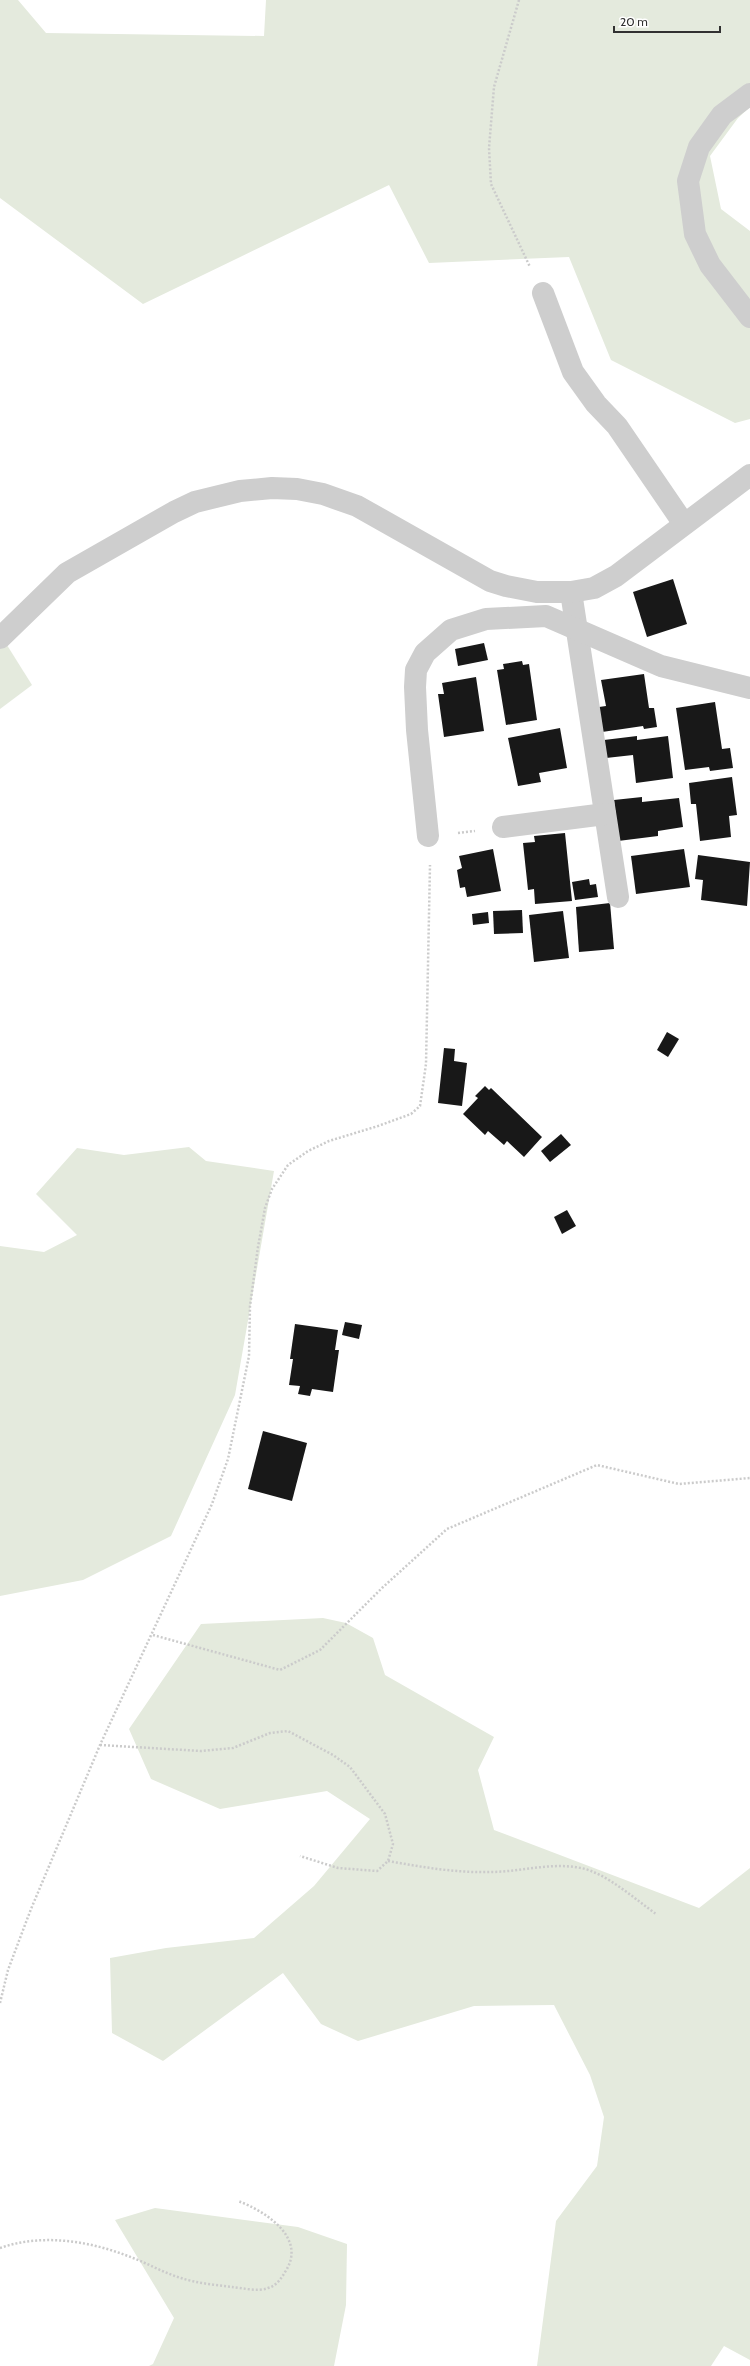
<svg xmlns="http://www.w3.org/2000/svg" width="750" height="2366" viewBox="0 0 750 2366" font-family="Cabin,sans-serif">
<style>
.green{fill:#e4eadd}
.building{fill:#181818}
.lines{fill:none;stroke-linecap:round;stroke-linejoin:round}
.path{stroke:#cbcbcb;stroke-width:2.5;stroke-dasharray:2 2;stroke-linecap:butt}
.minor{stroke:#cecece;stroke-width:22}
</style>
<rect width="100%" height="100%" fill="#fff"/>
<g class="green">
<path d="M0,0H18L46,33L264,36L266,0H750V107L738,118L710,156L721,209L750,231V419L735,423L611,360L569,257L429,263L389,185L143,304L0,198Z"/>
<path d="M0,634L32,685L0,709Z"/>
<path d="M189,1147L206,1161L274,1171L235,1395L171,1536L83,1580L0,1596V1246L44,1252L77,1235L36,1194L77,1148L124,1155Z"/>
<path d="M323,1618L346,1623L373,1638L385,1675L494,1737L478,1770L494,1830L699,1908L750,1868V2360L724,2346L711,2366H537L556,2221L597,2166L604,2117L590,2075L554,2005L474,2006L358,2041L321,2024L283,1973L163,2061L112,2033L110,1958L166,1948L254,1938L314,1886L370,1819L327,1791L220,1809L151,1779L129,1729L201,1624Z"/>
<path d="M155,2208L298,2227L347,2244L346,2305L334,2366H149L153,2364L174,2318L115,2220Z"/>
</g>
<g class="building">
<path d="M673,579L687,624L647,637L633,592Z"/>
<path d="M484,643L488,660L458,666L455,649Z"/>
<path d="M522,661L523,665L529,664L537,720L506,725L497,670L504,669L503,664Z"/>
<path d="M644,674L649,708H654L657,727L644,729L643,726L602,732L599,707L606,706L601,680Z"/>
<path d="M476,677L484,731L444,737L438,694H444L442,683Z"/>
<path d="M715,702L722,749L730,748L733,768L710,771L709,767L685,770L676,708Z"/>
<path d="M560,728L567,768L539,773L541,782L518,786L508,738Z"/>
<path d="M637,736V740L668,736L673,778L636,783L633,755L606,758L604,740Z"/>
<path d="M732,777L737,815L729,816L731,837L700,841L696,804H691L689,783Z"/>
<path d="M642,797V802L679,798L683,827L658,831V836L618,841L614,800Z"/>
<path d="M565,833L572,901L535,904L534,889L528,890L523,843L535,842L534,836Z"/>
<path d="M493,849L501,891L467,897L465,887L460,888L457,870L462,868L459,856Z"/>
<path d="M684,849L690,887L636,894L631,856Z"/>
<path d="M698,855L750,862L747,906L701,900L703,880L695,879Z"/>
<path d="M589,879L590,885L596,884L598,897L575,900L572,882Z"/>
<path d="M610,903L614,949L579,952L576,907Z"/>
<path d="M522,910L523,933L494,934L493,911Z"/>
<path d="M563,911L569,958L534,962L529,915Z"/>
<path d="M488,912L489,923L473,925L472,914Z"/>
<path d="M667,1032L679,1039L668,1057L657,1050Z"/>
<path d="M444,1048L455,1049L454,1061L467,1063L462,1106L438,1103Z"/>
<path d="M485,1086L489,1090L491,1088L542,1137L524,1157L507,1141L504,1145L488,1131L485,1135L463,1114L478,1098L475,1096Z"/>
<path d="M561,1134L571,1145L550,1162L541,1151Z"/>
<path d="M567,1210L576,1226L562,1234L554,1217Z"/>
<path d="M345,1322L362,1325L359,1339L342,1335Z"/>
<path d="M295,1324L338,1330L335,1350H339L333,1392L312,1389L310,1396L298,1394L300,1386L289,1385L293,1359H290Z"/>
<path d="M263,1431L307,1443L292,1501L248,1489Z"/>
</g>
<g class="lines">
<g class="path">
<path d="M519,0L494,87L489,148L491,184L530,267"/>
<path d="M458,833L475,831"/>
<path d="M153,1635L280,1670L320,1650L382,1588L447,1529L597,1465L679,1484L750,1478"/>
<path d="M100,1745L201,1751L233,1748L270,1733L288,1731L333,1755L350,1767L385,1814L393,1844L388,1861L377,1871L338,1868L300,1856"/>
<path d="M388,1861C422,1867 456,1873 490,1872C521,1872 550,1862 581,1868C606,1873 635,1899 656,1914"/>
<path d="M0,2003L8,1970L31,1909L100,1745L212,1504L228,1459L249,1356L250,1306L258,1247L265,1208L272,1189L288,1165L308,1151L329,1141L378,1126L411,1114L420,1106L426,1064L430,865"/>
<path d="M0,2248C43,2233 91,2241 133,2258C149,2264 164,2273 181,2278C196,2283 215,2285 232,2287C242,2288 258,2292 268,2288C276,2286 281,2279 285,2272C308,2238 265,2211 238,2201"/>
</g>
<g class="minor">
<path d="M750,94L722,115L699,147L688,181L695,234L710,265L750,317"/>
<path d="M543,293L573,372L596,404L617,426L684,524"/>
<path d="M571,592L618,897"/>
<path d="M0,638L67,573L174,512L195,502L240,491L272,488L297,489L323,494L357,506L490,581L506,586L537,592H571L594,588L616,576L750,475"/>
<path d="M503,827L605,814"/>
<path d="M428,836L417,730L415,687L416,670L425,653L451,630L486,619L546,616L661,666L750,688"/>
</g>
</g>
<path d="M614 26v6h106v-6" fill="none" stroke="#313131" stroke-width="2"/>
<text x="620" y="26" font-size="12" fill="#313131" stroke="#ffffff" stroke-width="3" paint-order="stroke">20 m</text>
</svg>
